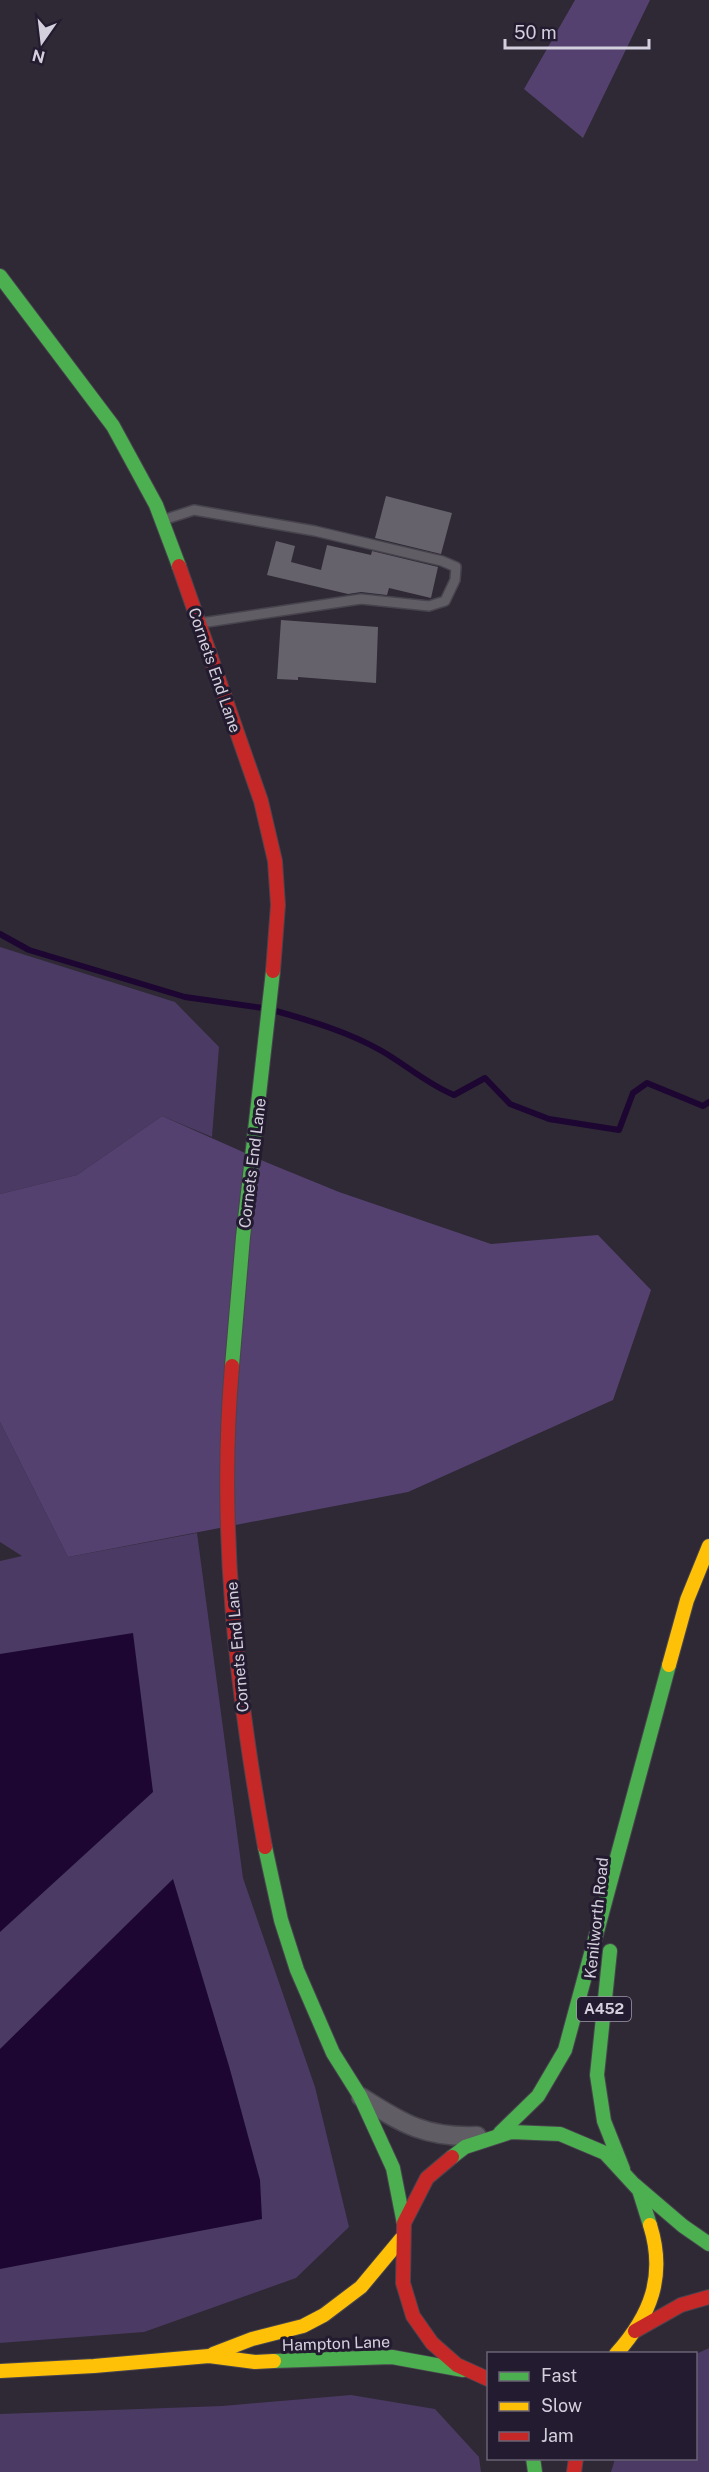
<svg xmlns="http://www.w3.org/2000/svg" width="709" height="2472" viewBox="0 0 709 2472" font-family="'Public Sans',sans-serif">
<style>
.green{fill:#4b3a63}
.forest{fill:#554170}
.water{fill:#1d0632}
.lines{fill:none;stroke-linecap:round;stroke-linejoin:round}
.stream{stroke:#1d0632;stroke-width:6}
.building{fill:#66626c}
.lane-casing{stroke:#48444e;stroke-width:12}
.street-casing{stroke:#48444e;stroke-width:21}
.fast-casing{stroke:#48444e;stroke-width:16}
.slow-casing{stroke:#48444e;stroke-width:16}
.jam-casing{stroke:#48444e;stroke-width:16}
.lane{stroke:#605d65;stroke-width:9}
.street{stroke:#605d65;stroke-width:18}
.fast{stroke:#4caf50;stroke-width:14}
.slow{stroke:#ffc107;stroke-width:14}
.jam{stroke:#c62828;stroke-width:14}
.labels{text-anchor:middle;stroke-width:6;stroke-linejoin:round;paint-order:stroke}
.shield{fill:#231b2f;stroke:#9f99a9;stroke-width:1.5}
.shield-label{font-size:15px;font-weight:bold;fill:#d4cfdd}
.street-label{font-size:16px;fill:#d4cfdd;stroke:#231b2f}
</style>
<rect width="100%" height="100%" fill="#2e2934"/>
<g class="green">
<path d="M0,947L175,1002L219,1047L212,1137L162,1116L77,1175L0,1194Z"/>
<path d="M0,1422L68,1557L197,1533L243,1878L315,2087L349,2227L296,2278L144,2332L0,2343V1561L22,1556L0,1542Z"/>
<path d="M709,2348V2472H611L615,2459L696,2458V2354Z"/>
<path d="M351,2395L435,2409L479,2457L481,2472H0V2414L222,2406Z"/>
</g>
<g class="forest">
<path d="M575,0H650L583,138L524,89Z"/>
<path d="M162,1116L268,1163L339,1192L491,1244L598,1235L651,1290L613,1400L408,1492L68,1557L0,1422V1194L77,1175Z"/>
</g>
<g class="water">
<path d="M133,1633L153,1792L0,1932V1654Z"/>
<path d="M173,1879L229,2066L260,2180L262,2219L0,2269V2049Z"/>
</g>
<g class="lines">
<g class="stream">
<path d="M0,934L29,950L185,997L263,1008"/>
<path d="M276,1011C311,1021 348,1032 380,1050C405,1064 427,1084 454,1095L485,1078L510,1104L549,1119L619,1130L633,1093L647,1083L703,1106L709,1102"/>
</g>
</g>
<g class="building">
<path d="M386,496L452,513L441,554L375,538Z"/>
<path d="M276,541L295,546L291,562L321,570L327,545L371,555L372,551L438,567L431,598L389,588L387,595L361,592L348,594L267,575Z"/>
<path d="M281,620L378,627L376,683L298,677V680L277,679Z"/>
</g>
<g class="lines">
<g class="lane-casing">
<path id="lane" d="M163,520L194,510L315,531L442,561L456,567L455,580L445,601L429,606L361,599L201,623"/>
</g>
<g class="street-casing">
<path id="street" d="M361,2097C403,2124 426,2138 477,2136"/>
</g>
<g class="fast-casing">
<g id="fast">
<path d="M0,276L113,426L156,505L179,566"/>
<path d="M232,1366L243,1237L273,971"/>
<path d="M265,1847L281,1920L297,1970L333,2053L360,2096L393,2168L404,2224"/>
<path d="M610,1951L597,2075L604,2121L623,2169"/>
<path d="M500,2133L538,2096L565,2050L669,1665"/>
<path d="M452,2157L465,2147L511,2132L560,2134L605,2153L639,2190L650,2225"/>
<path d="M635,2185L683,2226L709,2244"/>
<path d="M274,2361L392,2357L463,2370"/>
<path d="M533,2458L535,2472"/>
</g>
</g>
<g class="slow-casing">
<g id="slow">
<path d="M669,1665L687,1600L709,1546"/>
<path d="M213,2354L252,2339L303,2326L324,2315L361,2287L401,2239"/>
<path d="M616,2354C651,2315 666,2276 650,2225"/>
<path d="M0,2371L94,2366L209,2356L255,2362L274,2361"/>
</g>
</g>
<g class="jam-casing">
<g id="jam">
<path d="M179,566L261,801L275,861L278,905L273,971"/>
<path d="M232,1366C218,1527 236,1689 265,1847"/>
<path d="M452,2157L427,2178L404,2223L403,2283L413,2316L432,2343L457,2365L488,2379"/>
<path d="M635,2331L681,2305L709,2297"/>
<path d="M574,2472L576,2458"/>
</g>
</g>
<use href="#lane" class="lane"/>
<use href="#street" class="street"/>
<use href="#fast" class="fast"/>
<use href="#slow" class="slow"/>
<use href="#jam" class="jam"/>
</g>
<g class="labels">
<rect class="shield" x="577" y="1997" width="54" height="24" rx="4.5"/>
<g class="shield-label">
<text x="604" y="2014">A452</text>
</g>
<g class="street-label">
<text transform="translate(215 670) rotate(71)" y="6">Cornets End Lane</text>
<text transform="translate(252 1163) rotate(-83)" y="6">Cornets End Lane</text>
<text transform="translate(237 1647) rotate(-95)" y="6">Cornets End Lane</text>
<text transform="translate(596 1918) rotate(-84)" y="6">Kenilworth Road</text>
<text transform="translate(336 2343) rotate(-2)" y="6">Hampton Lane</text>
</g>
</g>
<rect x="487" y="2352" width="210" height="108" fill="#231b2f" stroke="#6a6375" stroke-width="1.5"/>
<rect x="499" y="2372" width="30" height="9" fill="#4caf50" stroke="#6a6375" stroke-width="1.5"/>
<text x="541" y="2382" font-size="18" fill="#d4cfdd">Fast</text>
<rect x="499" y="2402" width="30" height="9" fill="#ffc107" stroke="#6a6375" stroke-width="1.5"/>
<text x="541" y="2412" font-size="18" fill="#d4cfdd">Slow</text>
<rect x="499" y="2432" width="30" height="9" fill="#c62828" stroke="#6a6375" stroke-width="1.5"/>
<text x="541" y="2442" font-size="18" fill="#d4cfdd">Jam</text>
<g transform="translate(42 42) rotate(194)" stroke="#231b2f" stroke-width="4.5" paint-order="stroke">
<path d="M0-4.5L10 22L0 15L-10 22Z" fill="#d4cfdd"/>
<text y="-9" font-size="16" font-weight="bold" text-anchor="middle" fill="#d4cfdd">N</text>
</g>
<path d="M505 39v9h144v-9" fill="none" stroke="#d4cfdd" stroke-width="3"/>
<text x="514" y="39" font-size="18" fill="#d4cfdd" stroke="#231b2f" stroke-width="4.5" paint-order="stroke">50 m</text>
</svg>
